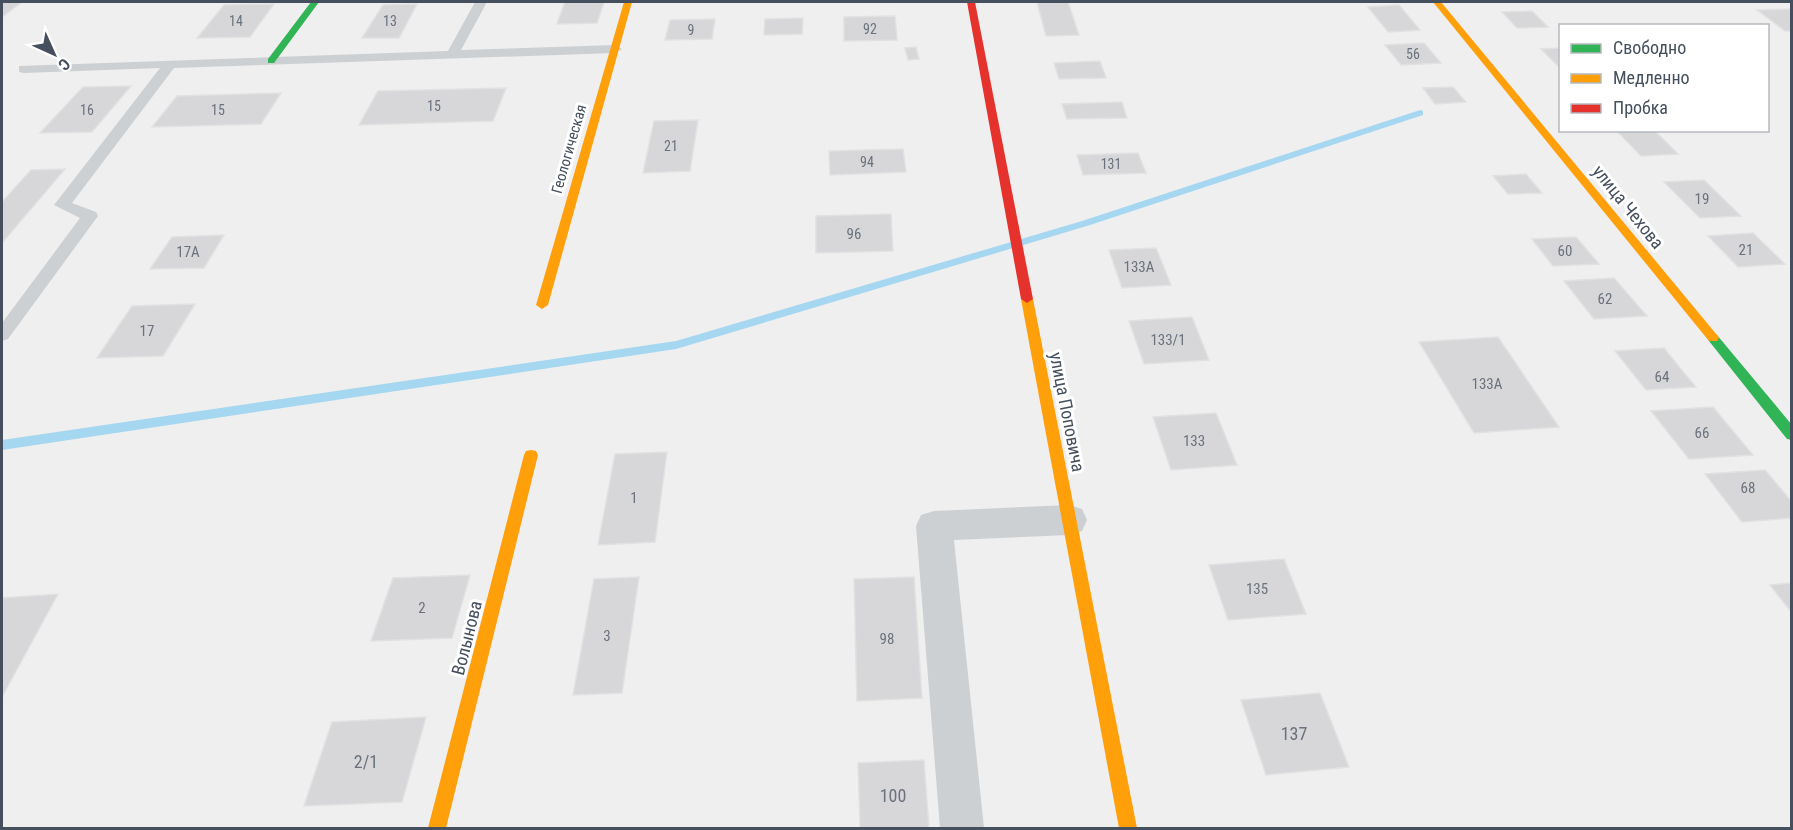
<svg xmlns="http://www.w3.org/2000/svg" width="1793" height="830" viewBox="0 0 1793 830" font-family="'Roboto Condensed',sans-serif">
<style>
.lines{fill:none;stroke-linecap:round;stroke-linejoin:round}
.stream{fill:#a5d7f0;fill-rule:evenodd}
.building{fill:#d7d7d9;stroke:#e1e1e2;stroke-width:1.5}
.lane{fill:#cdd0d3;fill-rule:evenodd}
.street{fill:#cdd0d3;fill-rule:evenodd}
.fast{fill:#30b455;fill-rule:evenodd}
.slow{fill:#ff9f0a;fill-rule:evenodd}
.jam{fill:#e5322d;fill-rule:evenodd}
.labels{text-anchor:middle;stroke-width:6;stroke-linejoin:round;paint-order:stroke}
.far-number-label{font-size:14px;fill:#6b727d}
.far-street-label{font-size:15px;fill:#454f5d;stroke:#fff}
.number-label{font-size:15px;fill:#6b727d}
.street-label{font-size:18px;fill:#454f5d;stroke:#fff}
.near-number-label{font-size:18px;fill:#6b727d}
</style>
<rect width="100%" height="100%" fill="#f0efef"/>
<g class="lines">
<path class="stream" d="M1420,110L1423,111V115L1090,225L676,349L2,450V440L676,341L1082,221Z"/>
</g>
<g class="building">
<path d="M2,2H22L2,17Z"/>
<path d="M565,2H604L597,23L557,24Z"/>
<path d="M1037,2H1068L1079,35L1046,36Z"/>
<path d="M274,4L250,37L197,38L224,5Z"/>
<path d="M417,4L399,38H362L383,5Z"/>
<path d="M1399,5L1420,30L1388,32L1368,7Z"/>
<path d="M1792,9V31H1785L1757,10Z"/>
<path d="M1532,11L1548,27L1517,28L1502,12Z"/>
<path d="M895,16L897,40L844,41V17Z"/>
<path d="M803,18L802,34L764,35L765,19Z"/>
<path d="M715,19L712,39L665,40L670,20Z"/>
<path d="M1424,43L1441,63L1401,65L1385,45Z"/>
<path d="M916,47L919,59L908,60L905,48Z"/>
<path d="M1560,48V68L1541,49Z"/>
<path d="M1100,61L1106,78L1059,79L1054,63Z"/>
<path d="M131,86L92,132L40,133L83,87Z"/>
<path d="M1453,87L1466,102L1435,104L1423,88Z"/>
<path d="M506,88L493,121L359,125L378,91Z"/>
<path d="M281,93L261,124L152,127L177,96Z"/>
<path d="M1122,102L1127,118L1067,119L1062,104Z"/>
<path d="M698,120L690,171L643,173L654,121Z"/>
<path d="M1616,130H1654L1678,154L1641,156Z"/>
<path d="M903,149L906,172L830,175L829,151Z"/>
<path d="M1138,153L1146,173L1083,175L1077,155Z"/>
<path d="M65,169L2,243V202L31,170Z"/>
<path d="M1526,174L1542,193L1508,194L1493,176Z"/>
<path d="M1704,180L1741,216L1700,218L1664,182Z"/>
<path d="M891,214L893,251L816,253V216Z"/>
<path d="M1753,233L1785,264L1738,267L1708,236Z"/>
<path d="M224,235L204,268L150,269L172,237Z"/>
<path d="M1576,237L1599,264L1553,266L1532,239Z"/>
<path d="M1156,248L1171,285L1122,288L1109,250Z"/>
<path d="M1614,278L1647,316L1594,319L1564,281Z"/>
<path d="M195,304L163,356L97,358L132,306Z"/>
<path d="M1192,317L1209,360L1144,364L1129,321Z"/>
<path d="M1498,337L1559,427L1474,433L1419,342Z"/>
<path d="M1664,348L1680,368L1696,387L1646,390L1615,351Z"/>
<path d="M1713,407L1753,455L1689,459L1651,411Z"/>
<path d="M1216,413L1237,465L1171,470L1153,417Z"/>
<path d="M667,452L655,542L598,545L615,454Z"/>
<path d="M1765,470L1792,502V518L1742,522L1705,474Z"/>
<path d="M1284,559L1306,614L1228,620L1209,565Z"/>
<path d="M470,575L452,638L371,641L393,578Z"/>
<path d="M639,577L622,693L573,695L594,579Z"/>
<path d="M914,577L922,698L857,701L854,579Z"/>
<path d="M1792,583V613L1770,585Z"/>
<path d="M58,594L2,697V598Z"/>
<path d="M1320,693L1349,767L1266,775L1241,700Z"/>
<path d="M426,717L402,802L304,806L332,722Z"/>
<path d="M924,760L929,828H860L858,763Z"/>
</g>
<g class="lines">
<path class="lane" d="M475,2H487L461,50L615,45L622,49L615,53L174,68L72,203L96,212L98,216L8,339L2,341V323L80,218L54,205L160,68L24,73L19,72V66L448,51Z"/>
<path class="street" d="M1069,505L1082,509L1087,520L1082,531L1069,535L954,540L984,828H940L916,526L921,515L934,511Z"/>
<g class="fast">
<path d="M311,2H319L274,63H268V59Z"/>
<path d="M1713,334L1717,335L1792,425V440L1787,439L1709,341L1707,338L1709,335Z"/>
</g>
<g class="slow">
<path d="M624,2H632L548,305L542,309L536,305Z"/>
<path d="M1433,2H1441L1717,335L1719,338L1717,341H1709Z"/>
<path d="M1027,295L1033,299L1137,828H1119L1021,299Z"/>
<path d="M531,450L536,451L538,455L446,828H428L524,455L526,451Z"/>
</g>
<path class="jam" d="M967,2H975L1033,299L1027,303L1021,299Z"/>
</g>
<g class="labels">
<g class="far-number-label">
<text x="236" y="26">14</text>
<text x="390" y="26">13</text>
<text x="870" y="34">92</text>
<text x="691" y="35">9</text>
<text x="1413" y="59">56</text>
<text x="434" y="111">15</text>
<text x="87" y="115">16</text>
<text x="218" y="115">15</text>
<text x="671" y="151">21</text>
<text x="867" y="167">94</text>
<text x="1111" y="169">131</text>
</g>
<g class="far-street-label">
<text transform="translate(569 149) rotate(-74)" y="5">Геологическая</text>
</g>
<g class="number-label">
<text x="1702" y="204">19</text>
<text x="854" y="239">96</text>
<text x="1746" y="255">21</text>
<text x="1565" y="256">60</text>
<text x="188" y="257">17А</text>
<text x="1139" y="272">133А</text>
<text x="1605" y="304">62</text>
<text x="147" y="336">17</text>
<text x="1168" y="345">133/1</text>
<text x="1662" y="382">64</text>
<text x="1487" y="389">133А</text>
<text x="1702" y="438">66</text>
<text x="1194" y="446">133</text>
<text x="1748" y="493">68</text>
<text x="634" y="503">1</text>
<text x="1257" y="594">135</text>
<text x="422" y="613">2</text>
<text x="607" y="641">3</text>
<text x="887" y="644">98</text>
</g>
<g class="street-label">
<text transform="translate(1628 207) rotate(51)" y="6">улица Чехова</text>
<text transform="translate(1067 412) rotate(79)" y="6">улица Поповича</text>
<text transform="translate(467 638) rotate(-76)" y="6">Волынова</text>
</g>
<g class="near-number-label">
<text x="1294" y="740">137</text>
<text x="366" y="768">2/1</text>
<text x="893" y="802">100</text>
</g>
</g>
<rect width="1793" height="830" fill="none" stroke="#454f5d" stroke-width="6"/>
<rect x="1559" y="24" width="210" height="108" fill="#ffffff" stroke="#b5b9be" stroke-width="1.5"/>
<rect x="1571" y="44" width="30" height="9" fill="#30b455" stroke="#b5b9be" stroke-width="1.5"/>
<text x="1613" y="54" font-size="18" fill="#454f5d">Свободно</text>
<rect x="1571" y="74" width="30" height="9" fill="#ff9f0a" stroke="#b5b9be" stroke-width="1.5"/>
<text x="1613" y="84" font-size="18" fill="#454f5d">Медленно</text>
<rect x="1571" y="104" width="30" height="9" fill="#e5322d" stroke="#b5b9be" stroke-width="1.5"/>
<text x="1613" y="114" font-size="18" fill="#454f5d">Пробка</text>
<g transform="translate(54 54) rotate(135)" stroke="#ffffff" stroke-width="4.5" paint-order="stroke">
<path d="M0-4.5L10 22L0 15L-10 22Z" fill="#454f5d"/>
<text y="-9" font-size="16" font-weight="bold" text-anchor="middle" fill="#454f5d">С</text>
</g>
</svg>
